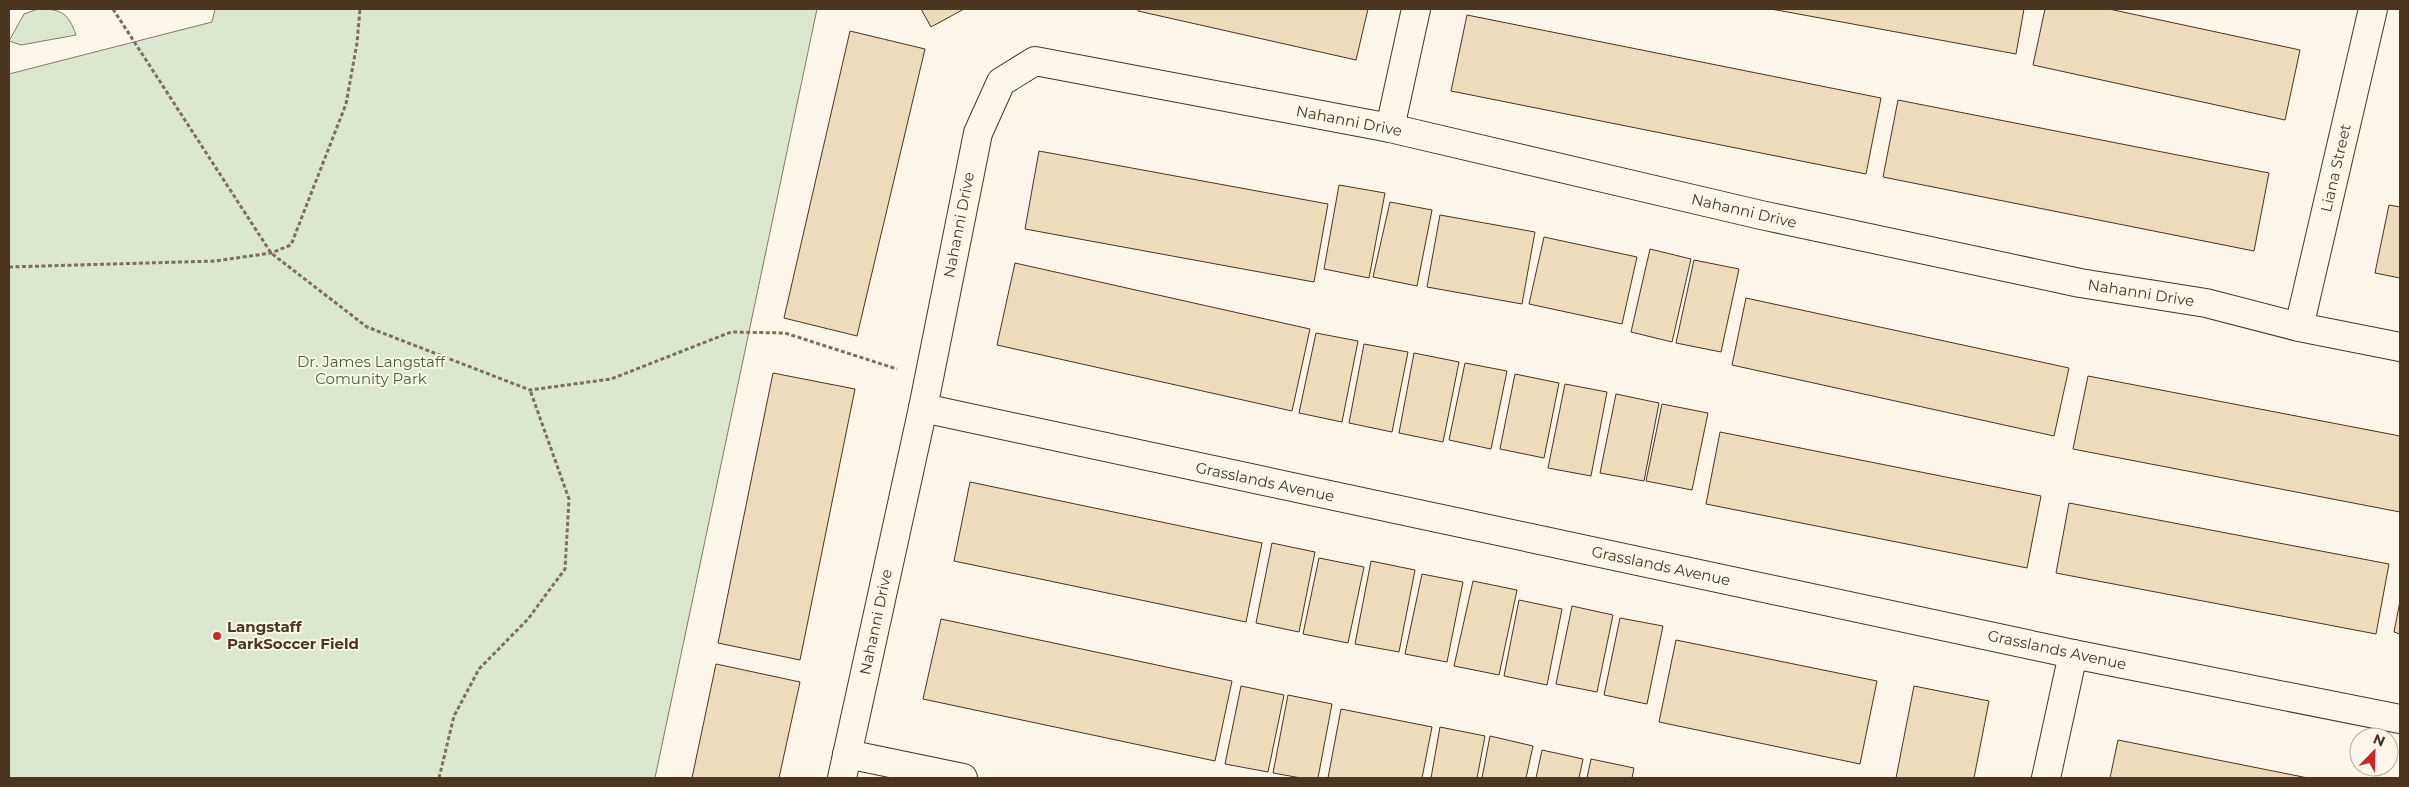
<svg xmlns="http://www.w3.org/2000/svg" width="2409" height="787" viewBox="0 0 2409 787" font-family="Montserrat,sans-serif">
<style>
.green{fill:#dce7d0;stroke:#887966}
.building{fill:#ecdcbc;stroke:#4a3520}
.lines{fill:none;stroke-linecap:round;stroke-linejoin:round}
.minor-casing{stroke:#4a3520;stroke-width:30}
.path{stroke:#7f6f5c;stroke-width:3;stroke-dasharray:4 2.5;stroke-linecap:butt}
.minor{stroke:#fbf6e9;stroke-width:28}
.poi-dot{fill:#c62828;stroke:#fbf6e9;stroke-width:2}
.labels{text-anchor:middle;stroke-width:4;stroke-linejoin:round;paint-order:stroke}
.street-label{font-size:15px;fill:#4a3520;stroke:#fbf6e9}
.park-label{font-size:15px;fill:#436837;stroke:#fbf6e9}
.poi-label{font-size:15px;font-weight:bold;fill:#4a3520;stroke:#fbf6e9;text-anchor:start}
</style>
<rect width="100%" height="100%" fill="#fbf6e9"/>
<g class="green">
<path d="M38,9C62,9 68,13 76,35L21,45L9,41L24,14Z"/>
<path d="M215,9H817L655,778H9V74L212,22Z"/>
</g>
<g class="building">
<path d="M921,9H964L931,27Z"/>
<path d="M1139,9H1368L1356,60L1138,11Z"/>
<path d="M1771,9H2024L2016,54Z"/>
<path d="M2045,9H2109L2300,50L2285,120L2033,65Z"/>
<path d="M1467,15L1881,98L1866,174L1451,91Z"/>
<path d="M850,31L925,49L857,336L784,318Z"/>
<path d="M1898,100L2269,173L2254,251L1883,177Z"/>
<path d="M1039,151L1328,204L1314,282L1025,229Z"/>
<path d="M1339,185L1385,193L1369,278L1324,269Z"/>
<path d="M1390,202L1432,210L1417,286L1373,277Z"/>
<path d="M2389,205L2400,207V278L2375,273Z"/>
<path d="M1440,215L1535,232L1522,304L1427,287Z"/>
<path d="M1544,237L1637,257L1622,324L1529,304Z"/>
<path d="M1650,249L1691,259L1672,342L1631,332Z"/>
<path d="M1694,260L1739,269L1721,352L1676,343Z"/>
<path d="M1015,263L1310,329L1292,411L997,345Z"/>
<path d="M1746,298L2069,368L2054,436L1732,365Z"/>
<path d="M1316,333L1358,341L1342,422L1299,413Z"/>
<path d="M1364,344L1408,352L1392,432L1349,423Z"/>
<path d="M1414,353L1459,362L1443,442L1399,433Z"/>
<path d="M1465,363L1507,371L1491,449L1449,440Z"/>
<path d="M773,373L855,389L800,660L718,643Z"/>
<path d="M1515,374L1559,383L1544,458L1500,449Z"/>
<path d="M2088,376L2400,436V512L2073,449Z"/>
<path d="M1565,384L1607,392L1591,476L1548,468Z"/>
<path d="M1616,394L1659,403L1644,481L1600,473Z"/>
<path d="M1662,404L1708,413L1692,490L1646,481Z"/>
<path d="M1720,432L2041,496L2027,568L1706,504Z"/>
<path d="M970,482L1262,543L1246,622L954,561Z"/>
<path d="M2069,503L2389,564L2376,634L2056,573Z"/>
<path d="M1272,543L1315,552L1299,632L1256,623Z"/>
<path d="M1319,558L1364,567L1348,643L1303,634Z"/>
<path d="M1371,561L1415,570L1399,652L1355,644Z"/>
<path d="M1422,574L1463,582L1447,662L1405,654Z"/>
<path d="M1473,581L1517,590L1499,675L1454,666Z"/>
<path d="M1519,600L1562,609L1547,685L1504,676Z"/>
<path d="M2400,601V634L2394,632Z"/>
<path d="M1572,606L1613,615L1597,692L1556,684Z"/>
<path d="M1620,618L1663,626L1647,704L1604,695Z"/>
<path d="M941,619L1232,681L1215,761L923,699Z"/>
<path d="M1676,640L1877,681L1860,764L1659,722Z"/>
<path d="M716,664L800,682L779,778H692Z"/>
<path d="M1241,686L1284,695L1268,772L1225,764Z"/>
<path d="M1914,686L1989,701L1974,778H1896Z"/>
<path d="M1288,695L1332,704L1318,778H1301L1273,773Z"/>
<path d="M1341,709L1432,727L1422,778H1328Z"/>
<path d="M1440,727L1485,736L1477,778H1431Z"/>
<path d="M1490,736L1533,746L1526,778H1482Z"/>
<path d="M2118,740L2308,778H2110Z"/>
<path d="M1542,750L1583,759L1579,778H1536Z"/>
<path d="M1591,759L1634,768L1632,778H1587Z"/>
</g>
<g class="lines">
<g class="minor-casing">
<g id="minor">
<path d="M1390,128L1416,9"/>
<path d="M2299,327L2373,9"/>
<path d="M923,408L2073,654L2400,719"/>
<path d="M847,754L963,778"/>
<path d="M842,778L923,408L978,133L1001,82L1035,61L1390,128L1761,215L2080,283L2206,303L2299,327L2400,347"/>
<path d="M2046,778L2073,654"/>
</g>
</g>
<g class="path">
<path d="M113,9L271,253L367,327L530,390L611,379L731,332L785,333L897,369"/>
<path d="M9,267L215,261L271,253L291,245L346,104L357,43L360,9"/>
<path d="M439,778L454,716L479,669L528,619L565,569L569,499L530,390"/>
</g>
<use href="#minor" class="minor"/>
</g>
<circle class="poi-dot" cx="217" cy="636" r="5"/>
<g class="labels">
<g class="street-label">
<text transform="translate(1349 121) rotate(11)" y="5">Nahanni Drive</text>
<text transform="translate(2336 168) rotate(-77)" y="5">Liana Street</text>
<text transform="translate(1744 211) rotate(13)" y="5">Nahanni Drive</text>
<text transform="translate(959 225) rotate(-79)" y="5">Nahanni Drive</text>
<text transform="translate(2141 293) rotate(9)" y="5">Nahanni Drive</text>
<text transform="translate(1265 482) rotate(12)" y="5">Grasslands Avenue</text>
<text transform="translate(1661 566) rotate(12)" y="5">Grasslands Avenue</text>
<text transform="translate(876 622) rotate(-78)" y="5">Nahanni Drive</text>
<text transform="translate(2057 650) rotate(12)" y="5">Grasslands Avenue</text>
</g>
<g class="park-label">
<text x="371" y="367">Dr. James Langstaff<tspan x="371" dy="17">Comunity Park</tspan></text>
</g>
<g class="poi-label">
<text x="227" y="632">Langstaff<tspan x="227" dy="17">ParkSoccer Field</tspan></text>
</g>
</g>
<rect width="2409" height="787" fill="none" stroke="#4a3520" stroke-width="20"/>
<g transform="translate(2374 752) rotate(23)"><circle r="24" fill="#fbf6e9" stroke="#b4a999"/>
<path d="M0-4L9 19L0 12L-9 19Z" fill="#c62828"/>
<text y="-8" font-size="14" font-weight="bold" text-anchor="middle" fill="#4a3520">N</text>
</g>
</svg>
